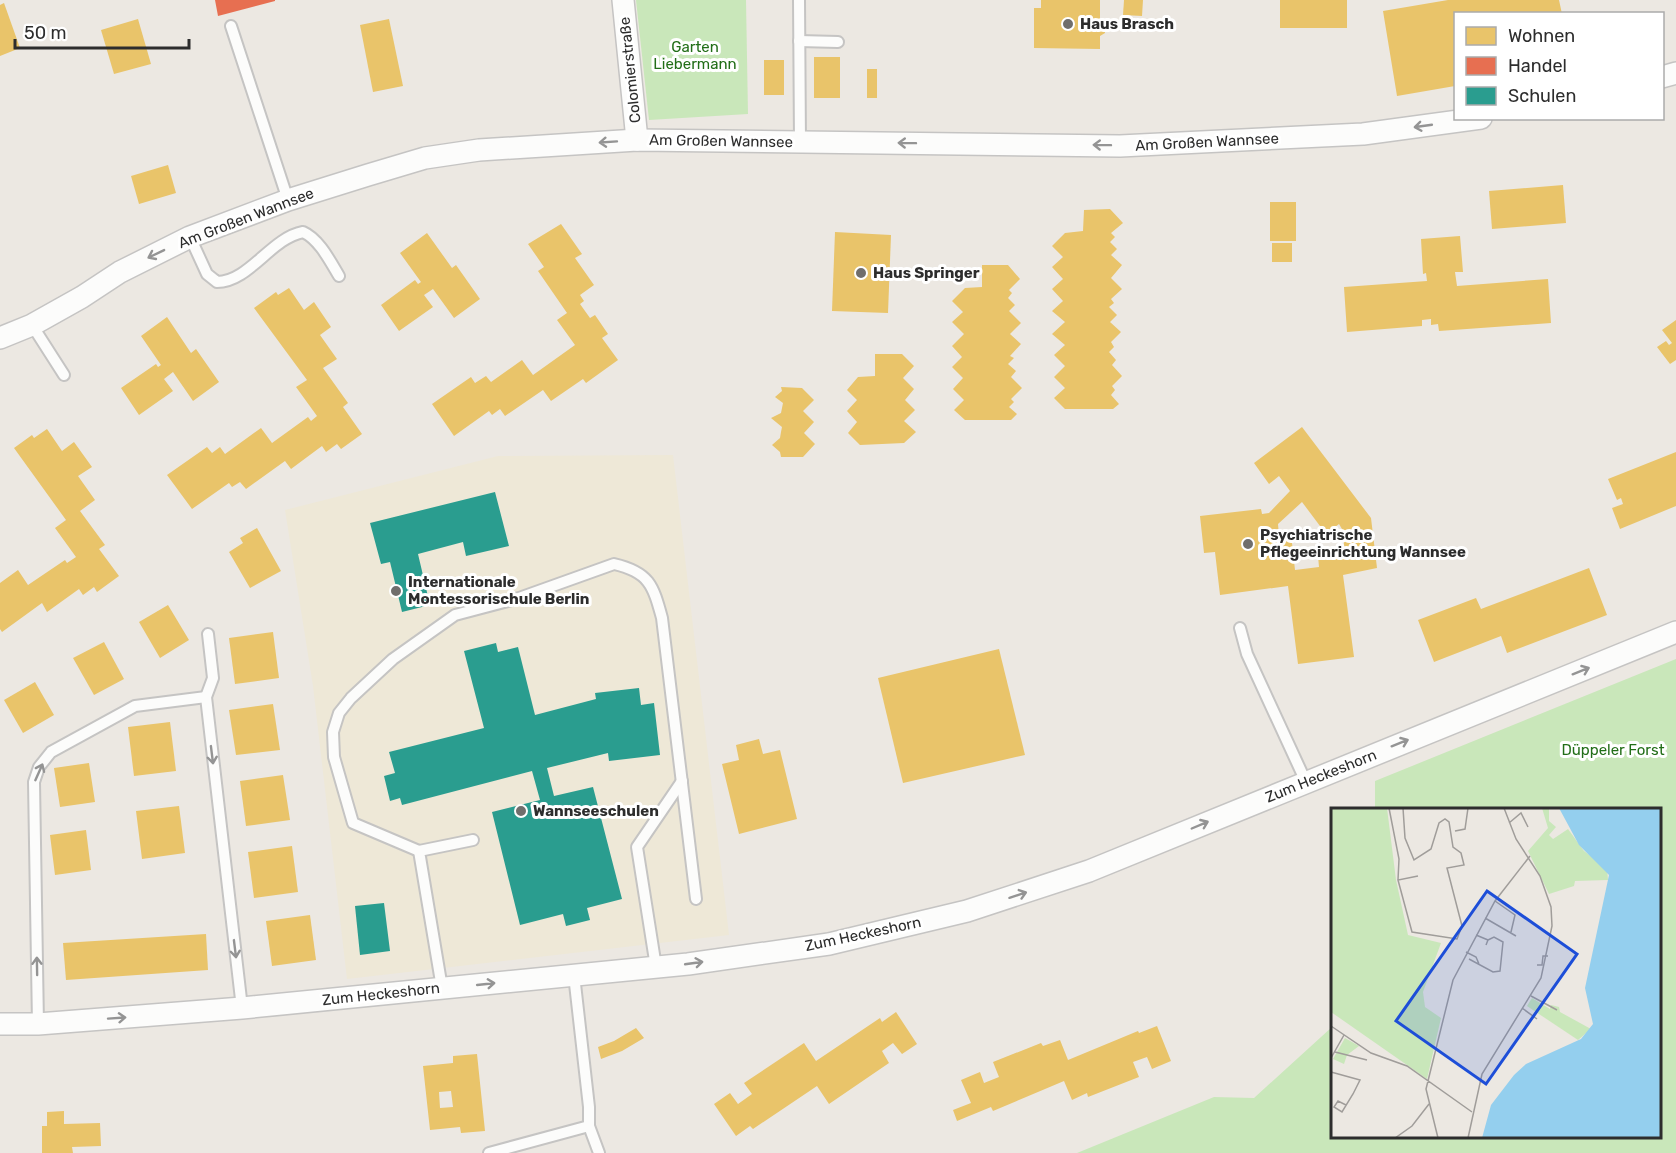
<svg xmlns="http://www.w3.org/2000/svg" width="1676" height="1153" viewBox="0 0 1676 1153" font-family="Rubik,sans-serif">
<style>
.education{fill:#eee8d7}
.green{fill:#c9e7ba}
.homes{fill:#e9c46a;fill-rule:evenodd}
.shops{fill:#e76f51}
.schools{fill:#2a9d8f}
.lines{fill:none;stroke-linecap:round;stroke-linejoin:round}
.lane-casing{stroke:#c5c4c3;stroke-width:14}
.street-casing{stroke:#c5c4c3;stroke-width:24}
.lane{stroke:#fcfcfb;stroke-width:10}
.street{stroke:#fcfcfb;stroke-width:21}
.oneway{stroke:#949494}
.poi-dot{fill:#706e6c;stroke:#fff;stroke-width:2}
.labels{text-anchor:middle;stroke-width:6;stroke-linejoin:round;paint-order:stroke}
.poi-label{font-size:15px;font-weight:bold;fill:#2d2d2d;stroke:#fff;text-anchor:start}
.park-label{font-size:15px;fill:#226e18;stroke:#fff}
.street-label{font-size:15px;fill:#2d2d2d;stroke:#fff}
.inset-river{fill:none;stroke:#94cfee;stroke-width:3}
.inset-road{fill:none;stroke:#a09d9a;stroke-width:1.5}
.view{fill:#1d4ed8;fill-opacity:0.15;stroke:#1d4ed8;stroke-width:3}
.inset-edge{fill:none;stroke:#2d2d2d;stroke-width:3}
</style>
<rect width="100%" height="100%" fill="#ece8e2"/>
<path class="education" d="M673,455L729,935L347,979L313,686L285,510L498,456Z"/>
<g class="green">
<path d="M636,0H746L748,114L649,120Z"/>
<path d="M1676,659V1153H1077L1214,1097L1254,1098L1332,1027V1136H1660V810L1375,809V781Z"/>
</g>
<g class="homes">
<path d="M1041,0H1100V23L1104,25L1105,33L1100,36V49L1034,48V8H1041Z"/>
<path d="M1124,0H1143L1142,16L1123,15Z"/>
<rect x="1280" y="0" width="67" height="28"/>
<path d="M1448,0H1559L1562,14H1455V86L1397,96L1383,11Z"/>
<path d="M4,3L20,48L0,56V5Z"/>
<path d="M138,19L151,64L114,74L101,30Z"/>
<path d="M389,19L403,86L373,92L360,25Z"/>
<rect x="814" y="57" width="26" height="41"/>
<rect x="764" y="60" width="20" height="35"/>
<rect x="867" y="69" width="10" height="29"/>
<path d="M168,165L176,193L139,204L131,176Z"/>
<path d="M1563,185L1566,223L1492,229L1489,191Z"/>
<rect x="1270" y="202" width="26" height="39"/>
<path d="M1110,209L1123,223L1111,233L1115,237L1110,242L1117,249L1111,255L1122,265L1111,278L1122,289L1111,299L1114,303L1109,307L1117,315L1110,322L1121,332L1111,342L1114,347L1109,352L1116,360L1112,365L1122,376L1112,386L1115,390L1111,395L1119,404L1113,409H1065L1054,398L1065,388L1054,377L1065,366L1054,355L1065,345L1052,334L1065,322L1052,311L1063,301L1052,289L1063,279L1052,267L1063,257L1052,246L1065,233L1083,231L1084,210Z"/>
<path d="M561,224L582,254L575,258L594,285L580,295L584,301L580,304L590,318L595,315L608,334L602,338L618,360L586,383L583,379L551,401L543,390L505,416L500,409L492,415L489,411L454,436L432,404L471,377L475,383L486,376L491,382L522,360L533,375L575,345L557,320L567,313L538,271L544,267L528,244Z"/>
<path d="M835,232L891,235L888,313L832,311Z"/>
<path d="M427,233L452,268L456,265L480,299L454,318L433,289L424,295L433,307L399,331L381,305L415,280L418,284L421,282L400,253Z"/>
<path d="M1460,236L1463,272H1455L1457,286L1548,279L1551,323L1439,331L1438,324L1431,325V319L1422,320V326L1347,332L1344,287L1427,281L1426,273L1423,274L1421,239Z"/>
<rect x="1272" y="243" width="20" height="19"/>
<path d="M982,265H1008L1020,279L1009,290L1012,293L1008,298L1015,305L1009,311L1021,323L1010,334L1021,344L1010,356L1014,358L1008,364L1016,371L1011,377L1022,388L1011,399L1014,402L1009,407L1017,414L1011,420H965L954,410L964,400L953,389L963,378L952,367L962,357L952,346L964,334L952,322L963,312L952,301L965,288L982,287Z"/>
<path d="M289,288L304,310L314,302L331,327L320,335L337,359L323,368L348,403L343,407L362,434L341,449L337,444L326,452L322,446L291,469L285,461L246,489L240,482L232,487L229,483L192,509L167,475L207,447L212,453L220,447L225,454L261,428L272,443L308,417L311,421L317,416L296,387L307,380L254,308L276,292L278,295Z"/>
<path d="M167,317L191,353L196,349L219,382L193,401L173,372L164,379L173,391L139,415L121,388L156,364L158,367L161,365L141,336Z"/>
<path d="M1676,320V360L1670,364L1657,347L1666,341L1669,345L1672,343L1662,330Z"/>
<path d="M875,354H902L914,366L903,378L914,389L905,400L915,410L904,421L916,432L904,443L860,445L848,433L857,422L847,411L857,400L847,390L858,377L875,376Z"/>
<path d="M781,387L802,388L814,400L803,411L814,422L804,433L815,444L803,457H781L780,452L772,445L780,438L781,432L782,427L771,418L781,413L783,403L775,397L782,391Z"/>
<path d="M1302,427L1371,518L1377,568L1343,575L1354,657L1298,664L1288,586L1220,595L1215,552L1204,553L1200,516L1261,509L1262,514L1269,513L1290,491L1279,476L1269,484L1254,463ZM1302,502L1326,534L1339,524L1342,529L1345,552L1318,556L1319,567L1295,570L1291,534L1279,536L1278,524Z"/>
<path d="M47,429L62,451L74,442L92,467L78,476L95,500L80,511L105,545L99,549L119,576L97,592L94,587L83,595L79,589L47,612L42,603L2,632L0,629V583L18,570L28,585L65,560L67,563L76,557L55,528L66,520L14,448L32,435L34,438Z"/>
<path d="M1676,452V506L1620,529L1612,508L1623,504L1621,498L1617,500L1608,479Z"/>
<path d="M257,528L281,571L250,588L229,552L243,543L240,538Z"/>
<path d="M1589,568L1607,615L1507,653L1501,636L1434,662L1418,620L1476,598L1481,609Z"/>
<path d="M168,605L189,640L160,658L139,622Z"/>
<path d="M273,632L279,678L235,684L229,638Z"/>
<path d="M104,642L124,679L94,695L73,658Z"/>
<path d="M999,649L1025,755L903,783L878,678Z"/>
<path d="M35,682L54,715L23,733L4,700Z"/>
<path d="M273,704L280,750L236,755L229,710Z"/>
<path d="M170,722L176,771L134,776L128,727Z"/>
<path d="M759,739L763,754L780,750L797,819L739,834L722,764L739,760L736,745Z"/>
<path d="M89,763L95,802L60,807L54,768Z"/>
<path d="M283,775L290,820L246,826L240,781Z"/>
<path d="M179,806L185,853L142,859L136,811Z"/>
<path d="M86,830L91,870L55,875L50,835Z"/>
<path d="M292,846L298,892L254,898L248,852Z"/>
<path d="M310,915L316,960L272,966L266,921Z"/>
<path d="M206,934L208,970L66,980L63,943Z"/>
<path d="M896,1012L917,1044L902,1054L893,1043L882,1051L889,1063L829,1104L817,1086L753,1129L750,1126L736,1136L714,1104L730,1093L738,1104L752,1094L744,1083L804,1043L816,1061L880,1018L882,1022Z"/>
<path d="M1157,1026L1171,1061L1152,1069L1147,1057L1133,1062L1139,1077L1088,1097L1087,1093L1072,1100L1064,1081L993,1111L991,1107L957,1121L953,1110L971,1103L961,1080L980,1072L984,1083L999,1077L993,1062L1041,1043L1043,1046L1060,1040L1068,1060L1138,1031L1139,1033Z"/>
<path d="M636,1028L644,1038L622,1051L601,1059L598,1047L614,1041Z"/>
<path d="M477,1054L485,1131L461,1133L460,1127L430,1130L423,1066L453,1063V1056ZM451,1091L453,1107L440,1108L439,1092Z"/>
<path d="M64,1111V1124L100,1123L101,1146L72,1147L73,1153H42V1126H47V1112Z"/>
</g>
<path class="shops" d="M215,0H275V1L218,16Z"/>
<g class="schools">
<path d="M495,492L509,546L466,556L463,542L418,554L430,605L402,612L390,562L381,564L370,523Z"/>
<path d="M496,643L498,652L518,647L535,715L596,699L595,693L639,688L641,705L654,703L660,755L609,761L608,753L547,768L554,796L593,787L622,899L587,908L590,920L566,926L563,914L520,925L492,812L540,800L532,771L402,805L400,798L390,801L384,776L395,773L389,752L484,728L464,651Z"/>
<path d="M384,903L390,951L360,955L355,906Z"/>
</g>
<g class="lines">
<g class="lane-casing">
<g id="lane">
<path d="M799,0L800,142"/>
<path d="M231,26L288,200"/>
<path d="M799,41L838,42"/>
<path d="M190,237L207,274L217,282C249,282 271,238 303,232C319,239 330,261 339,276"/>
<path d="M32,325L64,375"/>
<path d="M1240,628L1247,654L1306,782"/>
<path d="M208,634L213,678L206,697L242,1008"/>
<path d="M419,851L353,823L334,757L333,732L339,713L351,698L393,659L455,615L519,598L614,564C649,572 653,585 662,618L696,899"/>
<path d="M656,967L637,847L682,781"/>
<path d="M574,975L589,1107V1126"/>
<path d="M442,988L419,851L473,840"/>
<path d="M38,1024L34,782L39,767L51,752L135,706L206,697"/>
<path d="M489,1153L589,1126L599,1153"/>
</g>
</g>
<g class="street-casing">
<g id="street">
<path d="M623,0L637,140"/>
<path d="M1662,77L1676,73"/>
<path d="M0,338L32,325L82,297L120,272L190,237L288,200L368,175L425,158L479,150L637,140L1120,146L1363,134L1481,118"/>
<path d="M0,1024H38L242,1008L688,964L829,944L967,911L1089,871L1676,632"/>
</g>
</g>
<use href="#lane" class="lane"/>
<use href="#street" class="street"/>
</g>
<defs><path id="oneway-shaft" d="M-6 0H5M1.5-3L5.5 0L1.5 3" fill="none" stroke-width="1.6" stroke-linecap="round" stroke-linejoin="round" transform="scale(1.5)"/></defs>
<g class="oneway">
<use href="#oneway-shaft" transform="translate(1423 126) rotate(172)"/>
<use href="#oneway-shaft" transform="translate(608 142) rotate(176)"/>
<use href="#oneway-shaft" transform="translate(907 143) rotate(-179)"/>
<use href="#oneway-shaft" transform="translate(1102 145) rotate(-179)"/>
<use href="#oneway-shaft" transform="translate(156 254) rotate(154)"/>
<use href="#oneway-shaft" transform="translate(1581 671) rotate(-22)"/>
<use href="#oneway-shaft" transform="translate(1400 743) rotate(-22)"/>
<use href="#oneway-shaft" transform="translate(212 755) rotate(83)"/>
<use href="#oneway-shaft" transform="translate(39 772) rotate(-66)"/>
<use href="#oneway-shaft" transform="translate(1200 825) rotate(-23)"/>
<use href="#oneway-shaft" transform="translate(1018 895) rotate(-18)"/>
<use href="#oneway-shaft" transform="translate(235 949) rotate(83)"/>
<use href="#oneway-shaft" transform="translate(694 963) rotate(-8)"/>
<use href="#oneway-shaft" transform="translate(37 966) rotate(-91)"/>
<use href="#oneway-shaft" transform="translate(486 984) rotate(-6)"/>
<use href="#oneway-shaft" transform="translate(117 1018) rotate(-4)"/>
</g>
<g class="poi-dot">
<circle cx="1068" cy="24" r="6"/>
<circle cx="861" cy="273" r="6"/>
<circle cx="1248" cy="544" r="6"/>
<circle cx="396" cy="591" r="6"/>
<circle cx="521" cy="811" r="6"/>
</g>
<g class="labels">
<g class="poi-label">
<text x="1080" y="29">Haus Brasch</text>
<text x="873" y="278">Haus Springer</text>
<text x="1260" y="540">Psychiatrische<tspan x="1260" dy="17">Pflegeeinrichtung Wannsee</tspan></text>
<text x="408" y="587">Internationale<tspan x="408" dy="17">Montessorischule Berlin</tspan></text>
<text x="533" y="816">Wannseeschulen</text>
</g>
<g class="park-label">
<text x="695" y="52">Garten<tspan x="695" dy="17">Liebermann</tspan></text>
<text x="1613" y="755">Düppeler Forst</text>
</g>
<g class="street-label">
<text transform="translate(630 70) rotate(-96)" y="5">Colomierstraße</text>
<text transform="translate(721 141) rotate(1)" y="5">Am Großen Wannsee</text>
<text transform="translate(1207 142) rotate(-3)" y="5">Am Großen Wannsee</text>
<text transform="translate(246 218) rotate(-21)" y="5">Am Großen Wannsee</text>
<text transform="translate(1321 776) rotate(-22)" y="5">Zum Heckeshorn</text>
<text transform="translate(863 934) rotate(-12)" y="5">Zum Heckeshorn</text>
<text transform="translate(381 994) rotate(-6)" y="5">Zum Heckeshorn</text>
</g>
</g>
<g transform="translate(1331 808)">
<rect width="330" height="330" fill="#ece8e2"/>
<path d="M0,0H56L65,72L77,127L110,135L92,184L94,199L110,210L96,271L0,204ZM211,0H218V13L225,19L218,27L222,31L237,21L253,43L276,60L277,72L244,73L243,78L218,86L197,43L217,20ZM201,190L219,201L220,197L228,199L229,204L260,221L247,232L196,198ZM14,230L28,238L16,247L13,256L2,251Z" fill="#c9e7ba"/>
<path d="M228,0H330V330H151L160,297L183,267L195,256L250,231L262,216L254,180L278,67L248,37Z" fill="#94cfee"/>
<path class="inset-river" d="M322,0L330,21"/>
<path class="inset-road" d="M58,0L68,51L67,72M72,0L74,30L83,52L100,41L108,15L114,11L118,14L122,39L130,45L133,57L116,60L131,118L126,131L81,124L67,72L87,68M178,15L190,5L197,19M124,23L134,21L137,0M164,93L184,107L180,124M154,110L185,128M145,127L157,132L155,137M135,144L145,149L148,156M138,151L162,164L169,163L172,134L163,129L157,132M206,157H211L212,148H217M200,188L226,202M191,200L206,211M0,218L40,245L76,258L141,304M4,244L36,252M0,250L13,227M0,264L29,272L22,286L11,304L3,299L7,293L15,297M54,330H64L81,318L98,296M107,330L95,281L122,172L164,93L199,48M137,330L151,266L210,170L221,118L220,99L209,68L185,31L173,0"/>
<path class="view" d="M156,83L246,146L155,276L65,213Z"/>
<rect width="330" height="330" class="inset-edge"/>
</g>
<rect x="1454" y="12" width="210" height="108" fill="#ffffff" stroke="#ababab" stroke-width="1.5"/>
<rect x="1466" y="27" width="30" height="18" fill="#e9c46a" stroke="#ababab" stroke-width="1.5"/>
<text x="1508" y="42" font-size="18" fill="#2d2d2d">Wohnen</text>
<rect x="1466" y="57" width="30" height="18" fill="#e76f51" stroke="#ababab" stroke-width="1.5"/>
<text x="1508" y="72" font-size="18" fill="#2d2d2d">Handel</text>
<rect x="1466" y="87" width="30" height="18" fill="#2a9d8f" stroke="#ababab" stroke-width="1.5"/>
<text x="1508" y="102" font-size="18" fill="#2d2d2d">Schulen</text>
<path d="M15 39v9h174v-9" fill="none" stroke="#2d2d2d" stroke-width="3"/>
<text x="24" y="39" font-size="18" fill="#2d2d2d" stroke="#ffffff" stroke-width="4.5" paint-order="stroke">50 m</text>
</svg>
